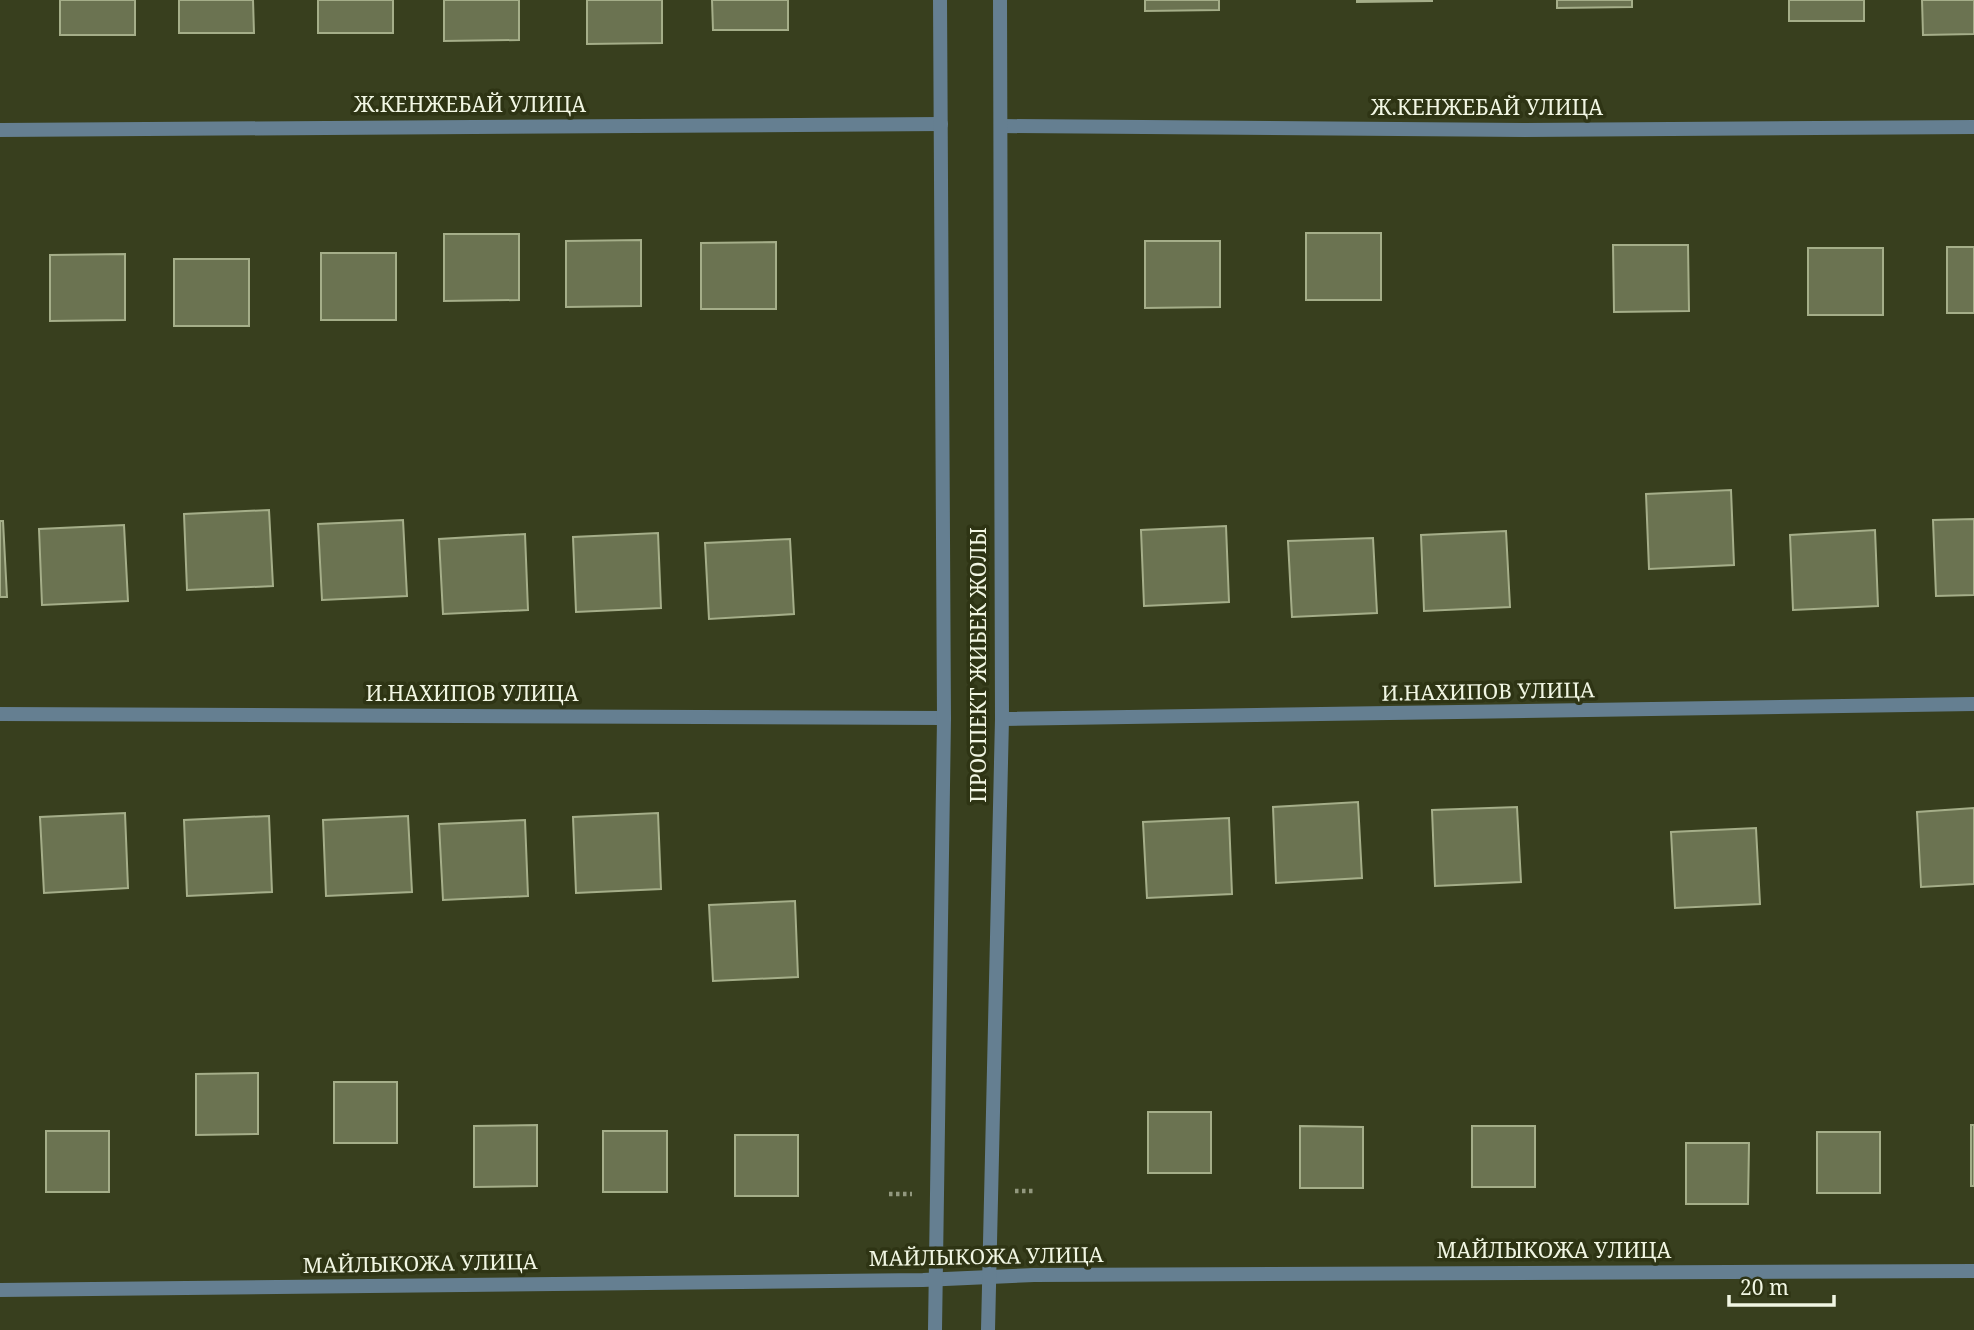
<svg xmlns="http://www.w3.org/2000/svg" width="1974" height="1330" viewBox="0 0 1974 1330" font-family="'Noto Serif',serif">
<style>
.building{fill:#6b7351;stroke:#a5ae89;stroke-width:2}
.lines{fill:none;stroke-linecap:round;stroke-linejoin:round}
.path{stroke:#92987e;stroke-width:4.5;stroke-dasharray:3.5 3.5;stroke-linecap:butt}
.minor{stroke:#657f91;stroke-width:14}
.tertiary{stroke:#657f91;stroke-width:14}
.labels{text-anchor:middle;stroke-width:7;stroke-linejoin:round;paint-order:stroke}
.street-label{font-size:21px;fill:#f1f6e3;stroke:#2e3414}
</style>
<rect width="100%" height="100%" fill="#383f1e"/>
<g class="building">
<rect x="60" y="0" width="75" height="35"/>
<path d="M179,0H253L254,33H179Z"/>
<rect x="318" y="0" width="75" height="33"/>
<path d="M444,0H519V40L444,41Z"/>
<path d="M587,0H662V43L587,44Z"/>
<path d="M712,0H788V30H713Z"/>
<path d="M1145,0H1219V10L1145,11Z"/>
<path d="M1357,0H1432V1L1357,2Z"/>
<path d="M1557,0H1632V7L1557,8Z"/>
<rect x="1789" y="0" width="75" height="21"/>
<path d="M1922,0H1974V34L1923,35Z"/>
<rect x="1306" y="233" width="75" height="67"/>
<path d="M444,234H519V300L444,301Z"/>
<path d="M641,240V306L566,307V241Z"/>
<path d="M1145,241H1220V307L1145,308Z"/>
<path d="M776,242V309H701V243Z"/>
<path d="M1613,245H1688L1689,311L1614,312Z"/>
<rect x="1947" y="247" width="27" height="66"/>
<rect x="1808" y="248" width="75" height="67"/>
<rect x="321" y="253" width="75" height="67"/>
<path d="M125,254V320L50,321V255Z"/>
<rect x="174" y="259" width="75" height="67"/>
<path d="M1731,490L1734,565L1649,569L1646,494Z"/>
<path d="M269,510L273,586L187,590L184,514Z"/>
<path d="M1974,519V595L1936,596L1933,520Z"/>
<path d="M403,520L407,596L322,600L318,524Z"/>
<path d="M0,521H3L7,597H0Z"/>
<path d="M124,525L128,601L42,605L39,529Z"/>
<path d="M1226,526L1229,602L1144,606L1141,530Z"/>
<path d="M1875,530L1878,606L1793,610L1790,535Z"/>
<path d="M1506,531L1510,607L1424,611L1421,535Z"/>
<path d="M658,533L661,608L576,612L573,537Z"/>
<path d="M525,534L528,610L443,614L439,539Z"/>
<path d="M1373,538L1377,613L1292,617L1288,541Z"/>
<path d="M790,539L794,614L709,619L705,543Z"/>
<path d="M1358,802L1362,878L1276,883L1273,807Z"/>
<path d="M1517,807L1521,882L1435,886L1432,810Z"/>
<path d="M1974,808V884L1921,887L1917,812Z"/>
<path d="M125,813L128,888L44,893L40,817Z"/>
<path d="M658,813L661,889L576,893L573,817Z"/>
<path d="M269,816L272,892L187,896L184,820Z"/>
<path d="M408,816L412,892L326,896L323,820Z"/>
<path d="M1229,818L1232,894L1147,898L1143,822Z"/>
<path d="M525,820L528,896L443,900L439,824Z"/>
<path d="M1756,828L1760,904L1675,908L1671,832Z"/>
<path d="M795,901L798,977L713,981L709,905Z"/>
<path d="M258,1073V1134L196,1135V1074Z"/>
<rect x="334" y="1082" width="63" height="61"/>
<rect x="1148" y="1112" width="63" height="61"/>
<path d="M537,1125V1186L474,1187V1126Z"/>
<rect x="1971" y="1125" width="3" height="61"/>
<path d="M1300,1126L1363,1127V1188H1300Z"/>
<rect x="1472" y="1126" width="63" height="61"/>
<rect x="46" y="1131" width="63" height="61"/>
<rect x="603" y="1131" width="64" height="61"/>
<rect x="1817" y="1132" width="63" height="61"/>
<rect x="735" y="1135" width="63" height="61"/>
<path d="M1686,1143H1749L1748,1204H1686Z"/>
</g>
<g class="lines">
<g class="path">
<path d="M1015,1191H1034"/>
<path d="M889,1194H912"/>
</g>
<g class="minor">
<path d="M1001,126L1525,130L1974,127"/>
<path d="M0,130L941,124"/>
<path d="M0,714L944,718"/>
<path d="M1002,719L1974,704"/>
<path d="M0,1290L923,1280L1034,1275L1974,1271"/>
</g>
<g class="tertiary">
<path d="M935,1330L944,718L940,0"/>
<path d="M988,1330L1002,719L1000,0"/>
</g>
</g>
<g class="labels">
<g class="street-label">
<text x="470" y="112">Ж.КЕНЖЕБАЙ УЛИЦА</text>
<text x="1487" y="115">Ж.КЕНЖЕБАЙ УЛИЦА</text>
<text transform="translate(979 665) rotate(-90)" y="7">ПРОСПЕКТ ЖИБЕК ЖОЛЫ</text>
<text transform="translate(1488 692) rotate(-1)" y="7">И.НАХИПОВ УЛИЦА</text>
<text x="472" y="701">И.НАХИПОВ УЛИЦА</text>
<text x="1554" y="1258">МАЙЛЫКОЖА УЛИЦА</text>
<text transform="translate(986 1257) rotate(-1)" y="7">МАЙЛЫКОЖА УЛИЦА</text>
<text transform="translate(420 1264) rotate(-1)" y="7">МАЙЛЫКОЖА УЛИЦА</text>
</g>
</g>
<path d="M1729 1295v10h105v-10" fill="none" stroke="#f1f6e3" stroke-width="3.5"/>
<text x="1740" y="1295" font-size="21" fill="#f1f6e3" stroke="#2e3414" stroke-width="5" paint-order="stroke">20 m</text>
</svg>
